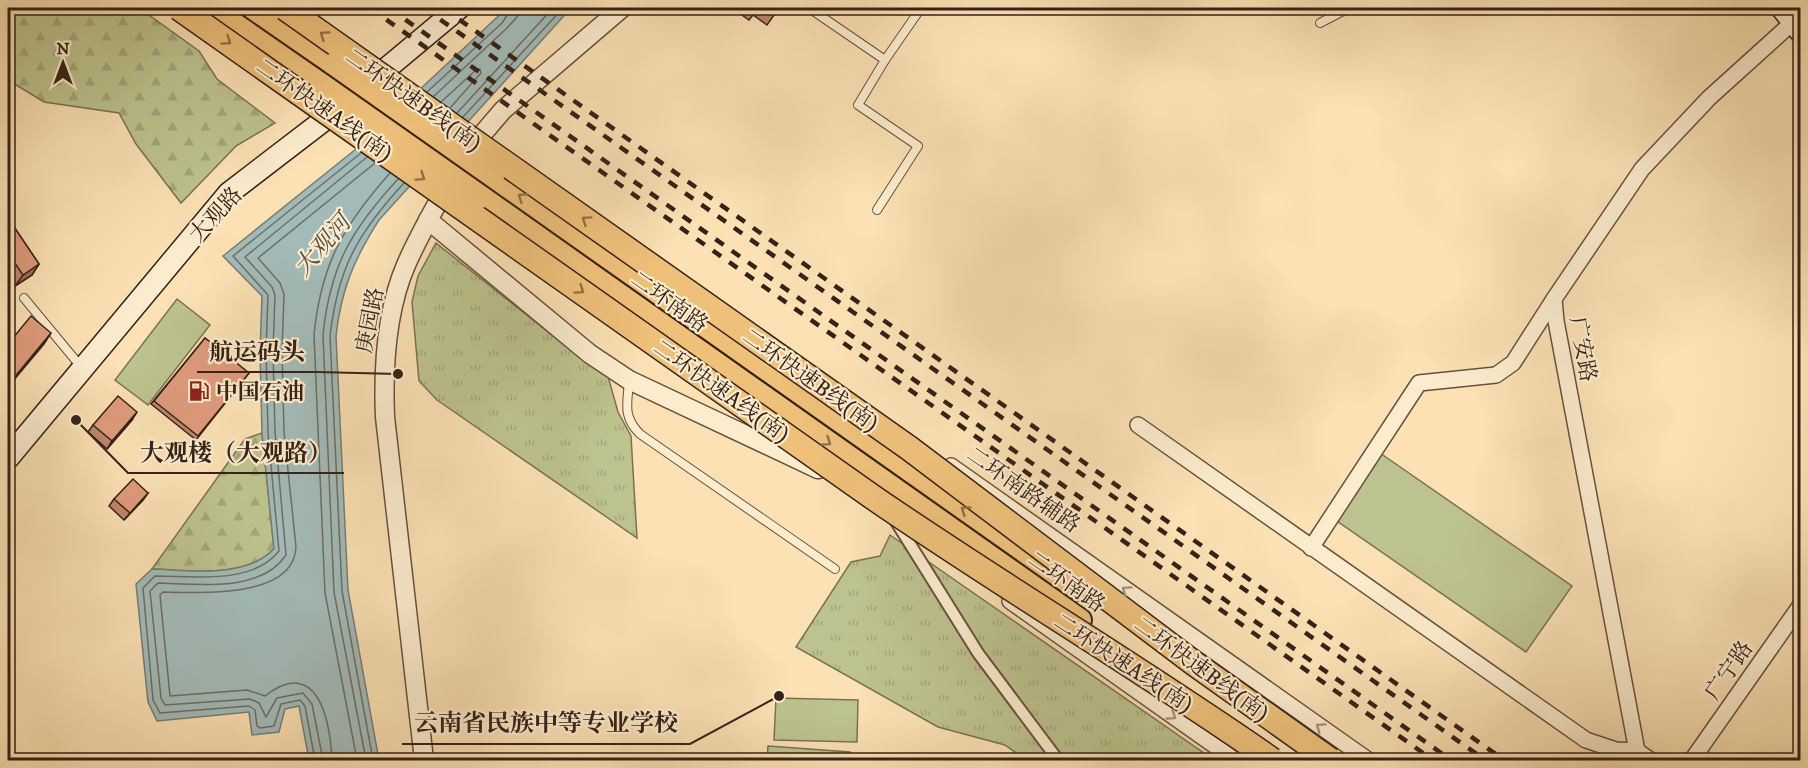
<svg xmlns="http://www.w3.org/2000/svg" width="1808" height="768" viewBox="0 0 1808 768" font-family="'IM FELL DW Pica','Noto Serif SC',serif">
<style>
.green{fill:#bdc38e;stroke:#7a7252;stroke-width:1.5}
.forest{fill:url(#forest-firs);stroke:#7a7252;stroke-width:1.5}
.park{fill:url(#park-tufts);stroke:#7a7252;stroke-width:1.5}
.water{fill:#a3bbb8;stroke:#777d78;stroke-width:1.5}
.lines{fill:none;stroke-linecap:round;stroke-linejoin:round}
.shore{stroke:#6c6e68;stroke-width:1.5}
.service-casing{stroke:#67513e;stroke-width:10}
.pedestrian-casing{stroke:#67513e;stroke-width:14}
.minor-casing{stroke:#67513e;stroke-width:18}
.tertiary-casing{stroke:#67513e;stroke-width:21}
.secondary-casing{stroke:#362117;stroke-width:24}
.primary-casing{stroke:#362117;stroke-width:26}
.service{stroke:#fcecce;stroke-width:8}
.pedestrian{stroke:#fcecce;stroke-width:10}
.minor{stroke:#fcecce;stroke-width:15}
.tertiary{stroke:#fcecce;stroke-width:18}
.secondary{stroke:#fcecce;stroke-width:21}
.primary{stroke:#eec07a;stroke-width:22}
.rail{stroke:#362117;stroke-width:4.5;stroke-dasharray:10 10;stroke-linecap:butt}
.primary-bridge-casing{stroke:#362117;stroke-width:26;stroke-linecap:butt}
.trunk-bridge-casing{stroke:#362117;stroke-width:27;stroke-linecap:butt}
.primary-bridge{stroke:#eec07a;stroke-width:22}
.trunk-bridge{stroke:#eec07a;stroke-width:24}
.wall{fill:#bf856b;stroke:#362117;stroke-width:1.5}
.shaded-wall{fill:#9b6c57;stroke:#362117;stroke-width:1.5}
.building{fill:#de9b7c;stroke:#362117;stroke-width:1.5}
.oneway{stroke:#927048}
.oneway2{stroke:#a3917c}
.labels{text-anchor:middle;stroke-width:4.5;stroke-linejoin:round;paint-order:stroke}
.street-label{font-size:22px;fill:#362117;stroke:#fcecce}
.poi-label{font-size:22px;font-weight:bold;fill:#362117;stroke:#fcecce;text-anchor:start}
.water-label{font-size:24px;font-style:italic;fill:#574f47;stroke:#fcecce}
.leader{fill:none;stroke:#362117;stroke-width:2}
.callout-dot{fill:#362117;stroke:#fcecce;stroke-width:2}
.callout-label{font-size:24px;text-anchor:middle;font-weight:bold;fill:#362117;stroke:#fcecce;stroke-width:4.5;stroke-linejoin:round;paint-order:stroke}
</style>
<defs>
<pattern id="forest-firs" width="22" height="20" patternUnits="userSpaceOnUse" patternTransform="scale(1.5)"><rect width="22" height="20" fill="#bdc38e"/><path d="M5 1l3.5 6h-7zM16 11l3.5 6h-7z" fill="#a3a77a"/></pattern>
<pattern id="park-tufts" width="24" height="20" patternUnits="userSpaceOnUse" patternTransform="scale(1.5)"><rect width="24" height="20" fill="#bdc38e"/><path d="M3 7l-1-3M5 7V3M7 7l1-3M15 17l-1-3M17 17v-4M19 17l1-3" fill="none" stroke="#a3a77a"/></pattern>
</defs>
<rect width="100%" height="100%" fill="#fbe1b4"/>
<filter id="stains"><feTurbulence type="fractalNoise" baseFrequency=".00333" numOctaves="4"/><feColorMatrix values="0 0 0 0 .2 0 0 0 0 .09 0 0 0 0 .02 0 0 0 .5 -.17"/></filter>
<radialGradient id="worn" r=".72"><stop offset=".6" stop-color="#630" stop-opacity="0"/><stop offset="1" stop-color="#630" stop-opacity=".3"/></radialGradient>
<g class="green">
<path d="M177,299L210,325L148,405L115,380Z"/>
<path d="M1380,453L1572,586L1526,652L1334,519Z"/>
<path d="M776,698L858,700L857,742L774,740Z"/>
<path d="M768,746L850,752V760H767Z"/>
</g>
<g class="forest">
<path d="M8,8H139L199,51L217,79L275,123L236,146L181,203L136,144L119,113L44,102L8,80Z"/>
<path d="M262,433L274,549C245,579 190,570 152,569L245,439Z"/>
</g>
<g class="park">
<path d="M436,243L567,347L607,373L618,412L631,436L637,538L437,400L419,381L412,302L418,276Z"/>
<path d="M890,535L1214,760H1026L1005,745L938,727L796,647L851,562L880,556Z"/>
</g>
<path class="water" d="M507,8H571L379,220C354,259 341,290 336,336L348,590L379,760H309L299,706L285,709L279,732L252,735L249,712L157,721L148,702L136,584L152,569C190,570 245,579 274,549L262,433L260,351L262,296L223,256L356,149Z"/>
<g class="lines">
<g class="shore">
<path d="M427,92L502,23L512,8"/>
<path d="M434,96L507,28L517,17L519,8"/>
<path d="M441,102L477,69H480L481,73L450,108"/>
<path d="M457,113L553,8"/>
<path d="M463,117L563,8"/>
<path d="M315,760L305,706L300,700L281,704L274,726L260,728L257,726L255,710L249,706L160,713L153,700L143,588L155,576C194,576 252,585 279,551L268,433L266,351L268,295L233,256L361,153"/>
<path d="M323,760L312,704L303,693L277,698L266,717L259,703L250,699L165,705L161,698L150,591L158,583C198,584 261,593 286,555L275,432L273,351L275,295L272,287L245,257L367,157"/>
<path d="M332,760C330,721 318,655 265,696L247,690L170,696L160,595L163,592C198,593 294,599 296,547L284,432L282,351L284,294L280,283L258,258L375,163"/>
<path d="M357,760L325,593L314,335C321,264 343,226 390,173"/>
<path d="M366,760L334,592L323,335C330,266 351,230 398,179"/>
<path d="M373,760L342,591L330,336C338,267 358,233 404,183"/>
</g>
<g class="service-casing">
<g id="service">
<path d="M809,8L885,60L858,105L918,146L877,210"/>
<path d="M1542,8H1544"/>
<path d="M1320,23L1349,8"/>
<path d="M885,60L921,8"/>
<path d="M24,298L82,368"/>
<path d="M629,382C627,405 623,417 640,434L835,569"/>
</g>
</g>
<g class="pedestrian-casing">
<path id="pedestrian" d="M895,520L978,653L1058,760"/>
</g>
<g class="minor-casing">
<g id="minor">
<path d="M1138,425L1586,740L1616,750L1637,751"/>
<path d="M951,466L1368,760"/>
<path d="M1311,548L1419,383L1496,375L1513,363L1554,299"/>
<path d="M1010,601L1235,760"/>
<path d="M1650,760L1637,751L1556,321L1554,299L1642,169L1709,98L1793,22"/>
<path d="M1692,760L1800,606"/>
</g>
</g>
<g class="tertiary-casing">
<g id="tertiary">
<path d="M468,151L503,110L622,8"/>
<path d="M428,220L590,354L629,380L818,469"/>
<path d="M424,760L385,417C383,368 386,311 406,265C418,237 434,210 449,182"/>
</g>
</g>
<g class="secondary-casing">
<g id="secondary">
<path d="M1782,8L1800,31"/>
<path d="M8,458L229,193L332,114L459,8"/>
</g>
</g>
<g class="primary-casing">
<g id="primary">
<path d="M211,8L322,85"/>
<path d="M253,8L334,64"/>
<path d="M493,176L1078,589"/>
<path d="M481,197L1080,620"/>
</g>
</g>
<use href="#service" class="service"/>
<use href="#pedestrian" class="pedestrian"/>
<use href="#minor" class="minor"/>
<use href="#tertiary" class="tertiary"/>
<use href="#secondary" class="secondary"/>
<use href="#primary" class="primary"/>
<g class="rail">
<path d="M370,8L1433,760"/>
<path d="M389,8L1451,760"/>
<path d="M424,8L1485,760"/>
<path d="M443,8L1504,760"/>
</g>
<g class="primary-bridge-casing">
<g id="primary-bridge">
<path d="M334,64L493,176"/>
<path d="M322,85L481,197"/>
</g>
</g>
<g class="trunk-bridge-casing">
<g id="trunk-bridge">
<path d="M179,8L874,498C1005,588 1142,669 1272,760"/>
<path d="M285,8L909,448L1195,664L1330,760"/>
</g>
</g>
<use href="#primary-bridge" class="primary-bridge"/>
<use href="#trunk-bridge" class="trunk-bridge"/>
</g>
<g class="wall">
<path d="M734,8H779L767,25L753,15L749,20L733,9Z"/>
<path d="M8,218L39,264L32,275L15,286L8,275Z"/>
<path d="M205,338L249,373L196,440L151,404Z"/>
<path d="M132,420L107,449L88,432L93,425Z"/>
<path d="M148,493L143,500L124,520L109,506L114,499Z"/>
</g>
<g class="shaded-wall">
<path d="M39,264L32,275L15,286L23,275Z"/>
<path d="M51,333L44,344L8,387V385Z"/>
<path d="M137,412L132,420L107,449L112,441Z"/>
<path d="M148,493L143,500L124,520L130,513Z"/>
</g>
<g class="building">
<path d="M765,8H779L775,14Z"/>
<path d="M8,218L39,264L23,275L8,253Z"/>
<path d="M31,316L51,333L8,385V344Z"/>
<path d="M205,338L249,373L198,436L154,401Z"/>
<path d="M118,396L137,412L112,441L93,425Z"/>
<path d="M133,479L148,493L130,513L114,499Z"/>
</g>
<defs><path id="oneway-chevron" d="M-2-3.5L2.5 0L-2 3.5" fill="none" stroke-width="1.6" stroke-linecap="round" stroke-linejoin="round" transform="scale(1.5)"/></defs>
<g class="oneway">
<use href="#oneway-chevron" transform="translate(324 35) rotate(-145)"/>
<use href="#oneway-chevron" transform="translate(227 41) rotate(35)"/>
<use href="#oneway-chevron" transform="translate(421 177) rotate(35)"/>
<use href="#oneway-chevron" transform="translate(522 197) rotate(-145)"/>
<use href="#oneway-chevron" transform="translate(586 220) rotate(-145)"/>
<use href="#oneway-chevron" transform="translate(580 290) rotate(35)"/>
<use href="#oneway-chevron" transform="translate(827 442) rotate(35)"/>
<use href="#oneway-chevron" transform="translate(965 510) rotate(-145)"/>
</g>
<g class="oneway2">
<use href="#oneway-chevron" transform="translate(1126 590) rotate(-145)"/>
<use href="#oneway-chevron" transform="translate(1172 716) rotate(35)"/>
<use href="#oneway-chevron" transform="translate(1320 727) rotate(-145)"/>
</g>
<defs>
<g id="fuel-bare" transform="scale(1.62)"><path d="M-5.5-6h7V0h2V4h1.3V-2.5L3-4.5l.8-.8L6-3V5H2.5V1h-1V6h-7ZM-4.2-4.7v3.2H.2V-4.7Z" fill="#8f2418" stroke="#fcecce" stroke-width="2.5" paint-order="stroke"/></g>
</defs>
<g fill-rule="evenodd">
<use href="#fuel-bare" x="199" y="391"/>
</g>
<g class="labels">
<g class="street-label">
<text transform="translate(414 99) rotate(35)" y="8">二环快速B线(南)</text>
<text transform="translate(325 109) rotate(35)" y="8">二环快速A线(南)</text>
<text transform="translate(215 214) rotate(-47)" y="8">大观路</text>
<text transform="translate(670 301) rotate(35)" y="8">二环南路</text>
<text transform="translate(369 320) rotate(-79)" y="8">庚园路</text>
<text transform="translate(1584 349) rotate(80)" y="8">广安路</text>
<text transform="translate(811 379) rotate(35)" y="8">二环快速B线(南)</text>
<text transform="translate(722 390) rotate(35)" y="8">二环快速A线(南)</text>
<text transform="translate(1024 489) rotate(35)" y="8">二环南路辅路</text>
<text transform="translate(1067 581) rotate(35)" y="8">二环南路</text>
<text transform="translate(1124 662) rotate(33)" y="8">二环快速A线(南)</text>
<text transform="translate(1202 668) rotate(36)" y="8">二环快速B线(南)</text>
<text transform="translate(1728 670) rotate(-55)" y="8">广宁路</text>
</g>
<g class="poi-label">
<text x="216" y="399">中国石油</text>
</g>
<g class="water-label">
<text transform="translate(322 245) rotate(-49)" y="8">大观河</text>
</g>
</g>
<path class="leader" d="M398 374L317 372H197M76 420L128 473H344M779 696L690 744H402"/>
<g class="callout-dot">
<circle cx="398" cy="374" r="6"/>
<circle cx="76" cy="420" r="6"/>
<circle cx="779" cy="696" r="6"/>
</g>
<g class="callout-label">
<text x="257" y="360">航运码头</text>
<text x="236" y="461">大观楼（大观路）</text>
<text x="546" y="731">云南省民族中等专业学校</text>
</g>
<rect width="1808" height="768" fill="none" stroke="#fbe1b4" stroke-width="30"/>
<rect x="9" y="9" width="1790" height="750" fill="none" stroke="#362117" stroke-width="3"/>
<rect x="15" y="15" width="1778" height="738" fill="none" stroke="#362117" stroke-width="1.5"/>
<g transform="translate(63 63)" stroke="#fcecce" stroke-width="4.5" paint-order="stroke">
<path d="M0-4.5L10 22L0 15L-10 22Z" fill="#362117"/>
<text y="-9" font-size="16" font-weight="bold" text-anchor="middle" fill="#362117">N</text>
</g>
<rect width="100%" height="100%" filter="url(#stains)"/>
<rect width="100%" height="100%" fill="url(#worn)"/>
</svg>
